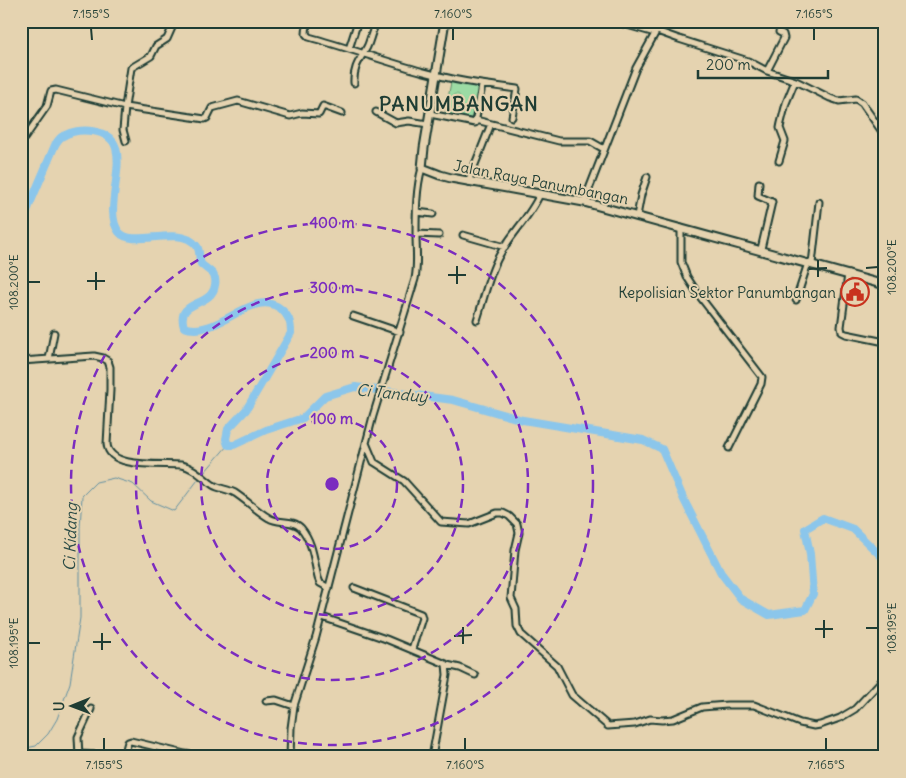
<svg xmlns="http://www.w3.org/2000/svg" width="906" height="778" viewBox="0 0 906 778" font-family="Delius,sans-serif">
<defs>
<pattern id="forest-crowns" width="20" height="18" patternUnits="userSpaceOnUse" patternTransform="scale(1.25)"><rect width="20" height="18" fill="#9cdba4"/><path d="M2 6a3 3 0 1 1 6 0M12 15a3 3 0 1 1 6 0" fill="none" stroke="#86bd8e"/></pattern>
</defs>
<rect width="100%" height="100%" fill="#e5d3b0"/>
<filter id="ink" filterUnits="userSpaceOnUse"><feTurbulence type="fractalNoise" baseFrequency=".02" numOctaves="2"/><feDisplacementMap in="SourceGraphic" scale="10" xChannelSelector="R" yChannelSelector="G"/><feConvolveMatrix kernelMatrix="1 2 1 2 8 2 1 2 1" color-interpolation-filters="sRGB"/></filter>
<g filter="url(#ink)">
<path fill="url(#forest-crowns)" stroke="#5e8c6c" d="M453,81l25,6 -7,33 -26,-5 6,-33z"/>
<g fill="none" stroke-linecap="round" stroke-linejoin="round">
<path stroke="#608fa2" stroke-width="1" d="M204,473l24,-28
M21,749l15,-3 12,-12 9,-15 13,-36 10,-65v-91l2,-31 14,-14 18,-4 19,6 18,17 23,10 27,-35"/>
<path stroke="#8bc6eb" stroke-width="8" d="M21,230l8,-24 26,-61c2,-3 4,-7 8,-9 15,-9 47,-8 53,12 7,24 -12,65 3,84 14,17 59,-8 77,13 5,5 2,13 5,19 3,3 8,6 12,10 2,3 3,7 2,11 -3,23 -40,14 -31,42 33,13 69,-41 97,-18 8,7 10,13 10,24l-45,77 -18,19 -2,10 2,6h6l32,-15 37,-12 22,-22 30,-9 98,13 70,20 120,20 19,9 22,51 37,73 20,26 28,16 36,-5 8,-16 -3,-40 -5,-25 18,-11 30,11 32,31"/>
<defs>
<path id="minor" d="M307,21l-1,13 3,3c58,16 113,39 172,47l1,2 -7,37 -45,-9
M613,21l42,12
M657,31l22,8 69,22 19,10 29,10 34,17 9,3 17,-2 6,4 23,33
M349,49l9,-28
M767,71l17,-33 -1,-4 -4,-2
M354,83c-1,-16 6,-23 13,-36 3,-6 4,-13 7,-19
M481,84l36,5 -5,28
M376,112l20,11 13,-2 19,3
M476,120l83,21h31l14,8
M126,141l-3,-11 2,-23 80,12 2,-1 5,-10 26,-7 52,15 12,-3 17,1 4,-8 19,7
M21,143l26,-37 4,-15 5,-1 69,17 6,-39 20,-12 5,-10 11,-7 8,-18
M779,161l6,-20 -5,-13 1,-5 5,-20 9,-22
M468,182l23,-58
M759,183l-1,13 14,6 -11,47
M584,202l52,-134 26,-47
M417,212l16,2
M637,216l4,-21 6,-18
M681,228v34l6,15 11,17 64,83 -1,7 -32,64
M416,234l23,1
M463,235l42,12
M812,264l7,-62
M848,274l-7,53 1,5 4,2 39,8
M796,300l12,-37
M353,316l47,16
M477,320c7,-21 11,-44 22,-64 11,-21 31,-39 41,-62
M49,359l5,-26
M21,361l73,-5 9,2 5,3 2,6v23l-3,54c2,26 56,19 74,21 13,2 22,13 32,20 7,4 15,4 22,8 12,8 22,18 34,25 9,6 24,1 32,10 12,14 13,33 17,50l2,5 9,5
M366,443l8,19 30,19 37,41 28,2 28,-11h6l6,3 8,8 2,9 -4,17 -4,48 5,11 1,17 4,8 36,32 15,29 36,31 27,-2 15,-5 12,1 11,-1 29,-12 25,-2h27l46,18 14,3 6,-1 20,-7 15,-9 30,-32
M354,588l67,26 1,4 -10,31
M322,617l64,22 60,25 1,11 -15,82
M447,665l13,3 15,7
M266,701l10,-1 18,6
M79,754l45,2 4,-14 3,-1 54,13 22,3
M79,756l-1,-19 13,-28
M290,757l1,-29 3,-22 22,-69 57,-221 42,-137c3,-15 1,-29 1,-44 0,-21 0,-47 6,-67"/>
<path id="secondary" d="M445,21l-21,127 -2,20 18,7 11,3 133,24 301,83"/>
</defs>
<use href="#minor" stroke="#1f3d34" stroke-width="9"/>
<use href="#secondary" stroke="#1f3d34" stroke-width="11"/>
<use href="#minor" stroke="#e5d3b0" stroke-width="5"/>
<use href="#secondary" stroke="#e5d3b0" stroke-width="7"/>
</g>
</g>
<path fill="none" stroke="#1f3d34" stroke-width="2" d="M91,28l1,12M453,28v12M814,28v12M818,260v17M457,266v18M866,268l12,-1M809,269l18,-1M96,272v18M448,275h18M87,281h18M28,282h12M824,620v18M463,627v17M866,628h12M815,629h18M102,633v17M454,636l18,-1M93,642h18M28,643h12M104,738v12M465,738v12M826,738v12"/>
<g fill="none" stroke="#7b2cbf" stroke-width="2.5" stroke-dasharray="9 6">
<circle cx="332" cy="484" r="65"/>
<circle cx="332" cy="484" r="131"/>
<circle cx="332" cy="484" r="196"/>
<circle cx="332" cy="484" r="261"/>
</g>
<defs>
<symbol id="civic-ring" viewBox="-11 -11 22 22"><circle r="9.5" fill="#e5d3b0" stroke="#c8321e" stroke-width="1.5"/><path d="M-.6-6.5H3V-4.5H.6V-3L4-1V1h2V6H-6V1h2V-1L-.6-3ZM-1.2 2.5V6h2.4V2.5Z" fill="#c8321e"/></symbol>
</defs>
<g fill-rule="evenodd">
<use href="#civic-ring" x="839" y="276" width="32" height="32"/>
</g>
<g text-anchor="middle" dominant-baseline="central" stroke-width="4" stroke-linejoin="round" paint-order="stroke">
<g font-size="15" fill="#1f3d34" stroke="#e5d3b0">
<text transform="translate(541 182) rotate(11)">Jalan Raya Panumbangan</text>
</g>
<g font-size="15" fill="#1f3d34" stroke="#e5d3b0" text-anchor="end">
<text x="836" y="292">Kepolisian Sektor Panumbangan</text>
</g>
<g font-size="16" font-style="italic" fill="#2a4b46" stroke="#e5d3b0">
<text transform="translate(392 393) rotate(6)">Ci Tanduy</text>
<text transform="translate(70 537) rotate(-88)">Ci Kidang</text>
</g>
<g font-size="20" font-weight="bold" letter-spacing="1" fill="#1f3d34" stroke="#e5d3b0">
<text x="459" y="103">PANUMBANGAN</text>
</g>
</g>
<circle cx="332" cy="484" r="8" fill="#7b2cbf" stroke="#e5d3b0" stroke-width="2.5"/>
<g font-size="15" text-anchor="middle" font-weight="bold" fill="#7b2cbf" stroke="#e5d3b0" stroke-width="4" stroke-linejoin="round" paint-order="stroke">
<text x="332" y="228">400 m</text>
<text x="332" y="293">300 m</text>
<text x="332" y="358">200 m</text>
<text x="332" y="424">100 m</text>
</g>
<rect width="906" height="778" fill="none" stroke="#e5d3b0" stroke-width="55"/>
<g transform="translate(72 706) rotate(269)" stroke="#e5d3b0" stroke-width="4" paint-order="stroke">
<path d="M0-4L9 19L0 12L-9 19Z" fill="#1f3d34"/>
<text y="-8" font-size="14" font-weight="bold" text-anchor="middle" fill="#1f3d34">U</text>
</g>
<path d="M698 70v8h130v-8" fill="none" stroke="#1f3d34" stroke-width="2.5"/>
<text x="706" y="70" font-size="15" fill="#1f3d34" stroke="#e5d3b0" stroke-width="4" paint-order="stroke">200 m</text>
<rect x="28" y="28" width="850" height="722" fill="none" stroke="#1f3d34" stroke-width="2"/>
<g font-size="12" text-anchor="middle" fill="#1f3d34">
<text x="91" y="18">7.155°S</text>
<text x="453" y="18">7.160°S</text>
<text x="814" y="18">7.165°S</text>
<text transform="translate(892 267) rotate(-90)" y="4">108.200°E</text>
<text transform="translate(14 282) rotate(-90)" y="4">108.200°E</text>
<text transform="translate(892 628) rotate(-90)" y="4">108.195°E</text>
<text transform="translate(14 643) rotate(-90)" y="4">108.195°E</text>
<text x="104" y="769">7.155°S</text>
<text x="465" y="769">7.160°S</text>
<text x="826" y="769">7.165°S</text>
</g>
</svg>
